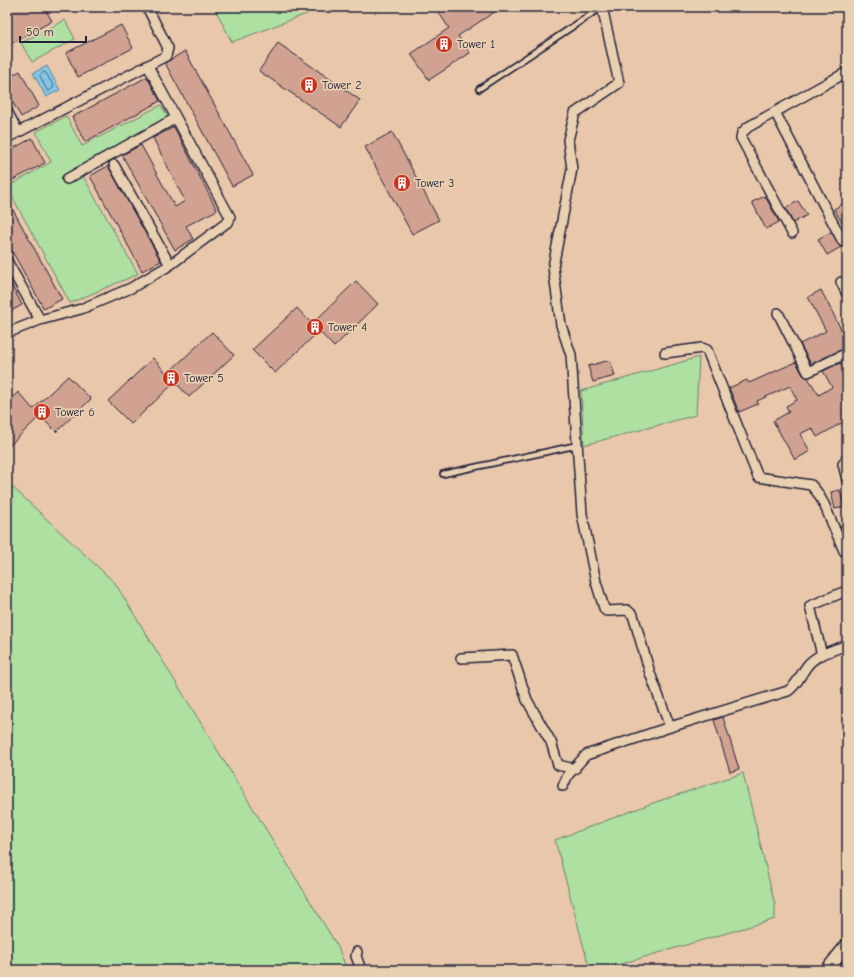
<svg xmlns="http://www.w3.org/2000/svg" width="854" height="977" viewBox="0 0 854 977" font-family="'Comic Neue',sans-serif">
<rect width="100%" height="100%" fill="#e9c7ab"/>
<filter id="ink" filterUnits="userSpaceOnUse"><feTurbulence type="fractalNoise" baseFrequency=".025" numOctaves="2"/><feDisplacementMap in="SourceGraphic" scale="8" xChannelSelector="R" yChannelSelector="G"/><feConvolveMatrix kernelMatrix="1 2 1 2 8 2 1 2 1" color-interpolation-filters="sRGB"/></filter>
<g filter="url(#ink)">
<path fill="#ade0a1" stroke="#68816e" d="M214,7h111l-93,35z
M65,20l10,19 -43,23 -11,-19z
M161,105l12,20 -90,51 55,98 -68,29 -63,-116 44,-25 -15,-30 30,-16 16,30z
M699,357l-3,58 -112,30 -3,-54z
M7,482l108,101 223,364 9,23h-340z
M743,773l32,132v14l-175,51h-10l-35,-130 95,-36z"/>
<path fill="#83c6e4" stroke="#5c84a0" d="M47,66l13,24 -14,7 -13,-24z"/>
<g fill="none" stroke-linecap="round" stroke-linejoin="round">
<path stroke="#49647f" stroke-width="1" d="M44,72l2,1 8,14 -5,4 -2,-1 -7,-14z"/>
</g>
<path fill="#d1a292" stroke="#22223b" d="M7,7h37l8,14 -45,25z
M441,7h61l-44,29 12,17 -41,27 -18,-26 38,-26 -12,-18z
M121,25l12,23 -55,29 -12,-24z
M278,43l82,57 -19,27 -82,-56z
M185,51l68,124 -21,11 -67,-123z
M20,71l19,35 -18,11 -14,-25v-14z
M147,77l13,24 -75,41 -13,-25z
M174,127l43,83 -31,16 7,13 -18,11 -53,-95 19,-10 34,62 10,-6 -32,-63z
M392,132l47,88 -27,14 -47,-87z
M32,138l13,25 -38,20v-31z
M108,166l53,95 -19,10 -52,-95z
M765,196l14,26 -13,7 -14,-27z
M7,199l55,100 -18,10 -37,-67z
M798,201l9,14 -14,8 -7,-15z
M847,201v30l-13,-22z
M831,232l10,15 -14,8 -9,-16z
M7,276l15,29 -15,8z
M356,281l22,23 -44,43 -15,-16 -44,42 -23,-23 45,-42 15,16z
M821,290l26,51v6l-36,17 -11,-20 26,-13 -18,-34z
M212,332l22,23 -45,42 -14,-15 -44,42 -23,-23 45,-43 14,16z
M610,360l5,16 -22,6 -5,-16z
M796,362l7,13 5,3 11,17 13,-8 -9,-16 17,-8 7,12v45l-30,17 -5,-9 -12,6 10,17 -15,9 -22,-39 16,-9 -3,-6 11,-6 -7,-14 -33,15 1,3 -19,8 -10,-24 18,-8 2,3z
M68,376l23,23 -35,33 -16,-16 -33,32v-45l11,-11 15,17z
M840,490l4,17 -9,2 -4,-17z
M847,524v19l-7,-17z
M723,717l16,52 -9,3 -16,-52z"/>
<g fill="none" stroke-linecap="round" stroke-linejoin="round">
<defs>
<path id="service" d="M479,89l123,-82
M443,474l135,-29"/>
<path id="minor" d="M602,7l17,76 -44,30 -7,27 4,29 -19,98 8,58 10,30 11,159 14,68 8,26 2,3 21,-1 6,5 17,58 20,54
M7,111l11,21
M775,112l68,130
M7,138l159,-82 2,-8 -21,-41
M114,165l56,100
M67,179l109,-61
M792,233l-51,-95 1,-5 6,-6 99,-55
M7,261l33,59
M841,282l6,12
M778,313l30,59 39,-19
M7,333l33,-13 41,-11 50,-21 39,-23 59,-44 1,-4 -82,-151
M665,353l37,-5 5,2 51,127 53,8 6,7 7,12 20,47h3
M847,458l-4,6 4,16
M822,655l-12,-49 36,-15
M461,658l51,-3 15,45 24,42 7,23 17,4
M563,786l5,-11 18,-20 84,-28 118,-36c10,-7 12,-16 19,-25 9,-12 27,-16 40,-21
M357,952l-1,4 5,14"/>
<path id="tertiary" d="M827,970l20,-25"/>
</defs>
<use href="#service" stroke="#22223b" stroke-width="8"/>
<use href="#minor" stroke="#22223b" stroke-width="12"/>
<use href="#tertiary" stroke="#22223b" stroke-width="15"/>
<use href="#service" stroke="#e9d0b1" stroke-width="4.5"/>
<use href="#minor" stroke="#e9d0b1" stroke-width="9"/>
<use href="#tertiary" stroke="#e9d0b1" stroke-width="12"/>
</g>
</g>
<defs>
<symbol id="building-disc" viewBox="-11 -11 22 22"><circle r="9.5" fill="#c8321e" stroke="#e9d0b1"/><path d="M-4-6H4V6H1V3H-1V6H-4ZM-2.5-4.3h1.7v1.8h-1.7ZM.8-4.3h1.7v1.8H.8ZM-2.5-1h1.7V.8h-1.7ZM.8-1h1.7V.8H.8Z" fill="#fff"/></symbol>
</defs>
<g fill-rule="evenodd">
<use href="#building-disc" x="434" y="34" width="20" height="20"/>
<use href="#building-disc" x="299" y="75" width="20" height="20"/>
<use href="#building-disc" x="392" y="173" width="20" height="20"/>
<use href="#building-disc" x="305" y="317" width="20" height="20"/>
<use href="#building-disc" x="161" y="368" width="20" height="20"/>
<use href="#building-disc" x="32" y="402" width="20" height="20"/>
</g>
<g text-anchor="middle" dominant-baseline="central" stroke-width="3.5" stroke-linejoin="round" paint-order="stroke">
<g font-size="12" fill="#22223b" stroke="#e9d0b1" text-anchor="start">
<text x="457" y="44">Tower 1</text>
<text x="322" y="85">Tower 2</text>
<text x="415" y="183">Tower 3</text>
<text x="328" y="327">Tower 4</text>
<text x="184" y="378">Tower 5</text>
<text x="55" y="412">Tower 6</text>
</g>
</g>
<rect width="854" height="977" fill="none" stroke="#e9d0b1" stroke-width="24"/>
<rect x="12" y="12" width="830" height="953" fill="none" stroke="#22223b" stroke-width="1.5" filter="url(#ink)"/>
<path d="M20 36v6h66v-6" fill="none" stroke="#22223b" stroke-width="2"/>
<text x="26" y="36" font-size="12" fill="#22223b" stroke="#e9d0b1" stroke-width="3" paint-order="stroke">50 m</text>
</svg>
